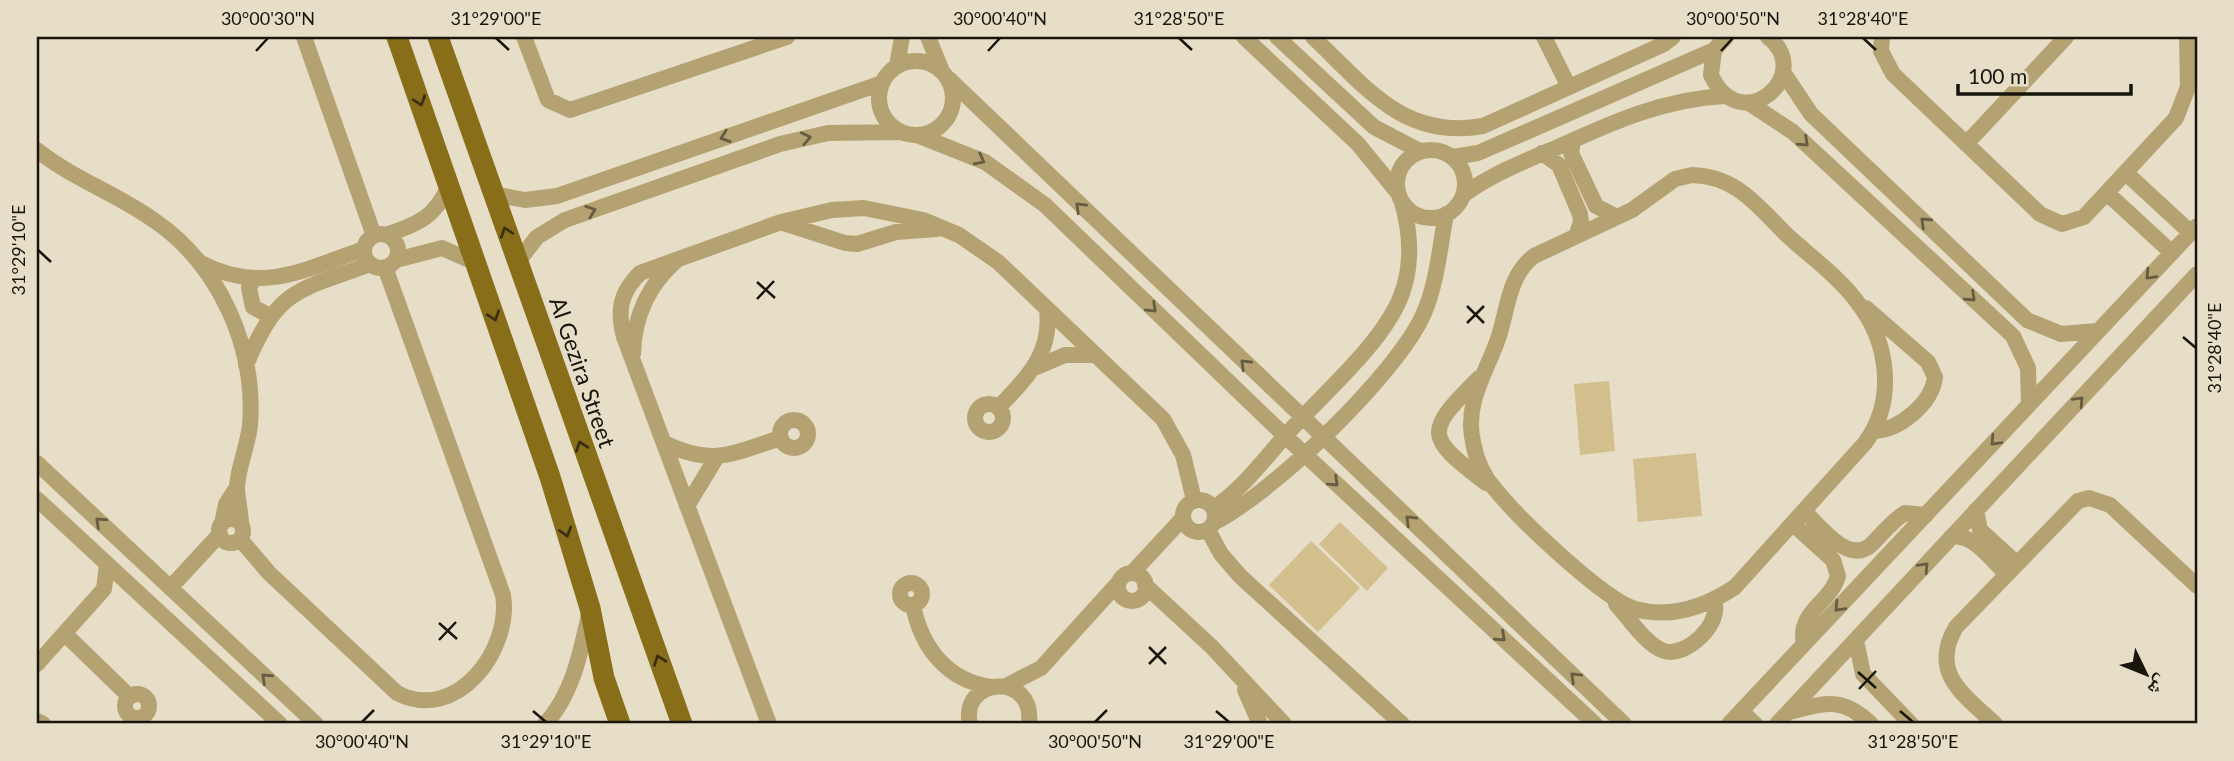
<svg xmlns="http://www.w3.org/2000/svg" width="2234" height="761" viewBox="0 0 2234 761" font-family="Lato,'Noto Naskh Arabic',sans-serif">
<rect width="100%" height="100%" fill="#e7dec7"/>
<path fill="#d2bf8d" d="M1609,381l6,70 -35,4 -6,-71z
M1696,453l6,63 -64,6 -5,-63z
M1340,522l48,46 -21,23 -48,-47z
M1311,541l49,47 -42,44 -49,-47z"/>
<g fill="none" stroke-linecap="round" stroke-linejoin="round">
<path stroke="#b4a272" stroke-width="16" d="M304,37l69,196
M524,37l24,63 22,10 217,-73
M928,37l14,34
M1244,37l114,107 40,49
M1277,37l97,90 46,24
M1313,37c52,49 90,103 170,89l181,-82 9,-7
M1544,37l25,50
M1726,37l-12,13 -3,25c30,65 105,-1 57,-38
M1882,37l-1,14 12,23 147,140 22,10 22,-7 92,-99 12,-31 -1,-50
M879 98a37 37 0 1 1 74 0a37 37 0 1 1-74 0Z
M897,66l5,-29
M1783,72l28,42 216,206 34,14 37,-3
M949,79l675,645
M1749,103l44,29 220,204 15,32 1,37
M917,135l68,27 60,43 240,231 310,288
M1573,140l-2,13 25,53 21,11
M1966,144l100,-107
M37,150c36,29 81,44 118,71 64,44 101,126 95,204 -2,20 -12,42 -13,62 0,12 4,25 4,37
M1397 184a34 34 0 1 1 68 0a34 34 0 1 1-68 0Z
M1542,153l17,12 21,49 1,8 -5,14
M1453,157l25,-4 236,-103
M2126,173l65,60
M1692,175c45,1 66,32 96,61 23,21 52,42 70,67 31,40 38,98 7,140l-130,144c-30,20 -63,32 -100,22 -32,-10 -117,-91 -140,-120 -12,-13 -19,-30 -22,-47 -9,-40 14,-70 26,-106 9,-29 10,-61 35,-80l98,-46 43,-31z
M2107,193l65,60
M493,194l32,6 32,-4 325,-113
M1463,195c29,-21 62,-34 95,-48 55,-25 106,-48 167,-51
M783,223l62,20 12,1 39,-12 41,-3
M364 251a17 17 0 1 1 34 0a17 17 0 1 1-34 0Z
M388,234c31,-10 48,-18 61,-49
M396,260l46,-12 34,15
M201,263c62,32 104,6 163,-14
M517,263l20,-26 28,-17 215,-76 48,-11 72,-1
M253,280l-4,8 4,19 17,9
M1866,308l62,54 7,15c-3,26 -35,53 -61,54
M633,354c1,-38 15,-69 44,-94
M246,365c33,-78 50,-73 124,-101
M1037,367l28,-12h31
M1479,378c-55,55 -54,58 7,105
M975 418a14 14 0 1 1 28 0a14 14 0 1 1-28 0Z
M999,407c29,-31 53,-53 48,-98
M780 434a14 14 0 1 1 28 0a14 14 0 1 1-28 0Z
M664,443c50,24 68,10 117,-5
M37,463l279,261
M37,499l243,225
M1183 516a16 16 0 1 1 32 0a16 16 0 1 1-32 0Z
M687,506l29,-48
M1214,508c29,-20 48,-46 71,-72 35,-40 97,-91 116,-140 12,-31 10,-62 1,-94
M1976,510l4,20 36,33
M1805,512c16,15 44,54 67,32 11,-11 20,-23 33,-31l21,2
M219 531a12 12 0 1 1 24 0a12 12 0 1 1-24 0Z
M1215,522c59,-30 183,-149 209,-209 13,-30 16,-67 22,-99
M222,524l4,-20 11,-17
M1793,524l40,36 5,16c-8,28 -41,35 -34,68
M1208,530l13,24 19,22 162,148
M1951,537c21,-5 41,23 55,37
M240,539l29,34 128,120c59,31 115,-43 106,-98l-117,-325
M1132,573l51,-55
M1118 587a14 14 0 1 1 28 0a14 14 0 1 1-28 0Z
M900 594a11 11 0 1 1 22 0a11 11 0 1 1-22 0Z
M1145,585l66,61 73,78
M170,588l50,-54
M1616,604c13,14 30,41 48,47 22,7 59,-28 50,-50
M913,605c8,42 34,76 79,82
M65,634l65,63
M1856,640l7,34 48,50
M37,664l67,-75 3,-24
M1006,686l35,-18 78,-86
M1245,690l15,34
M125 706a12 12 0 1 1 24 0a12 12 0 1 1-24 0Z
M1741,711l14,13
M1789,712c37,-9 53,-16 82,12
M37,721l6,3
M545,724c27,-29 36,-72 44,-110
M769,724l-145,-387c-7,-27 -4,-44 16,-64l141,-51 51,-12 32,-2 59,12 36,15 39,27 165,157 20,36 11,45
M970,724c-11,-46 65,-54 59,0
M1729,724l468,-498
M1777,724l420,-450
M1995,724c-31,-29 -66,-51 -39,-97l122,-126 11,-3 21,7 87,81"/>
<path stroke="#896e1a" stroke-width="21" d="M397,37l153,440 40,131 14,70 16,46
M438,37l244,687"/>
</g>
<defs><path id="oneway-chevron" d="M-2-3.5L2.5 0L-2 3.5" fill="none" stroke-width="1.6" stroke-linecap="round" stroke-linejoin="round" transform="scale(1.75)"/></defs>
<g stroke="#3a3011">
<use href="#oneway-chevron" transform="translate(420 101) rotate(71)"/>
<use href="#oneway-chevron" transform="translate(506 232) rotate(-109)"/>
<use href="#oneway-chevron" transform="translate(494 316) rotate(71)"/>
<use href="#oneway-chevron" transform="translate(581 446) rotate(-109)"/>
<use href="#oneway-chevron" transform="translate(566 532) rotate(73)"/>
<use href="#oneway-chevron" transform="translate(659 660) rotate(-110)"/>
</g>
<g stroke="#665c40">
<use href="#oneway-chevron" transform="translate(725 137) rotate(161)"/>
<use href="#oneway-chevron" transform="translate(806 138) rotate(-12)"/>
<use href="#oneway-chevron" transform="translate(1804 142) rotate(43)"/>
<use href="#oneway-chevron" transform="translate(980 160) rotate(27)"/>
<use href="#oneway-chevron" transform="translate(1080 207) rotate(-136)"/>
<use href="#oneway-chevron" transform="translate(591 211) rotate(-20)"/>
<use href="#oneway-chevron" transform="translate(1925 222) rotate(-137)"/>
<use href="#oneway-chevron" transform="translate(2150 275) rotate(133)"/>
<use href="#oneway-chevron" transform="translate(1971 297) rotate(43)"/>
<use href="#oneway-chevron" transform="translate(1152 308) rotate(44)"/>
<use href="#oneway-chevron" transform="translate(1245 364) rotate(-136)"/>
<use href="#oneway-chevron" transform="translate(2079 401) rotate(-47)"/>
<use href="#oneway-chevron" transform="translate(1995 441) rotate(133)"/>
<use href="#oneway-chevron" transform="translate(1334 482) rotate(43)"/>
<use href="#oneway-chevron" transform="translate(1410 520) rotate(-136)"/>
<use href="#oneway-chevron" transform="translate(100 522) rotate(-137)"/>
<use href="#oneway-chevron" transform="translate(1924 567) rotate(-47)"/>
<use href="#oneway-chevron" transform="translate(1839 607) rotate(133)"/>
<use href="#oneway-chevron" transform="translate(1501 637) rotate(43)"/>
<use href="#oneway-chevron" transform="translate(1575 677) rotate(-136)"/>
<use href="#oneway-chevron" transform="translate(266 678) rotate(-137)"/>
</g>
<path fill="none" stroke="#18150d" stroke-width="2.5" d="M496,38l13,12M1179,38l13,12M1863,38l13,12M256,51l12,-13M988,51l12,-13M1721,51l12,-13M38,250l13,12M757,282l18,16M757,299l17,-18M1467,306l17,17M1467,323l17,-17M2183,337l13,11M439,623l18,16M439,640l17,-18M1149,647l17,17M1149,664l17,-17M1858,672l18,16M1859,689l17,-18M533,711l13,11M1216,711l13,11M1900,711l13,11M362,722l12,-12M1095,722l12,-12"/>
<g text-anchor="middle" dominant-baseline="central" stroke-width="5" stroke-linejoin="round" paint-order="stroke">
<g font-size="23" fill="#18150d" stroke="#e7dec7">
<text transform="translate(583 372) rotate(71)">Al Gezira Street</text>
</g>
</g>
<rect width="2234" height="761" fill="none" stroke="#e7dec7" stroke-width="77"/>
<g transform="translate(2146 674) rotate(133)" stroke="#e7dec7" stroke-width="5" paint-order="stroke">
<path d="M0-5L12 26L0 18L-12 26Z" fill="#18150d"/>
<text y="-10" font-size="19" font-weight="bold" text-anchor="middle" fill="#18150d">ش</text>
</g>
<path d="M1958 84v10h173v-10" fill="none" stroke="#18150d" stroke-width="3.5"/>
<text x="1968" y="84" font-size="21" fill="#18150d" stroke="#e7dec7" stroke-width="5" paint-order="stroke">100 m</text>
<rect x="38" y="38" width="2158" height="684" fill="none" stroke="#18150d" stroke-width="2.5"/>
<g font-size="18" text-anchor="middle" fill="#18150d">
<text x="268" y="25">30°00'30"N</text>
<text x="496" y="25">31°29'00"E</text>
<text x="1000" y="25">30°00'40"N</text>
<text x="1179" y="25">31°28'50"E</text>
<text x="1733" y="25">30°00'50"N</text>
<text x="1863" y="25">31°28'40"E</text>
<text transform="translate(19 250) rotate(-90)" y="6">31°29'10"E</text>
<text transform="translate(2215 348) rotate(-90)" y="6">31°28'40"E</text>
<text x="362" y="748">30°00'40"N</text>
<text x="546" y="748">31°29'10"E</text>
<text x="1095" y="748">30°00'50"N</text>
<text x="1229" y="748">31°29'00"E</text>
<text x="1913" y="748">31°28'50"E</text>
</g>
</svg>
